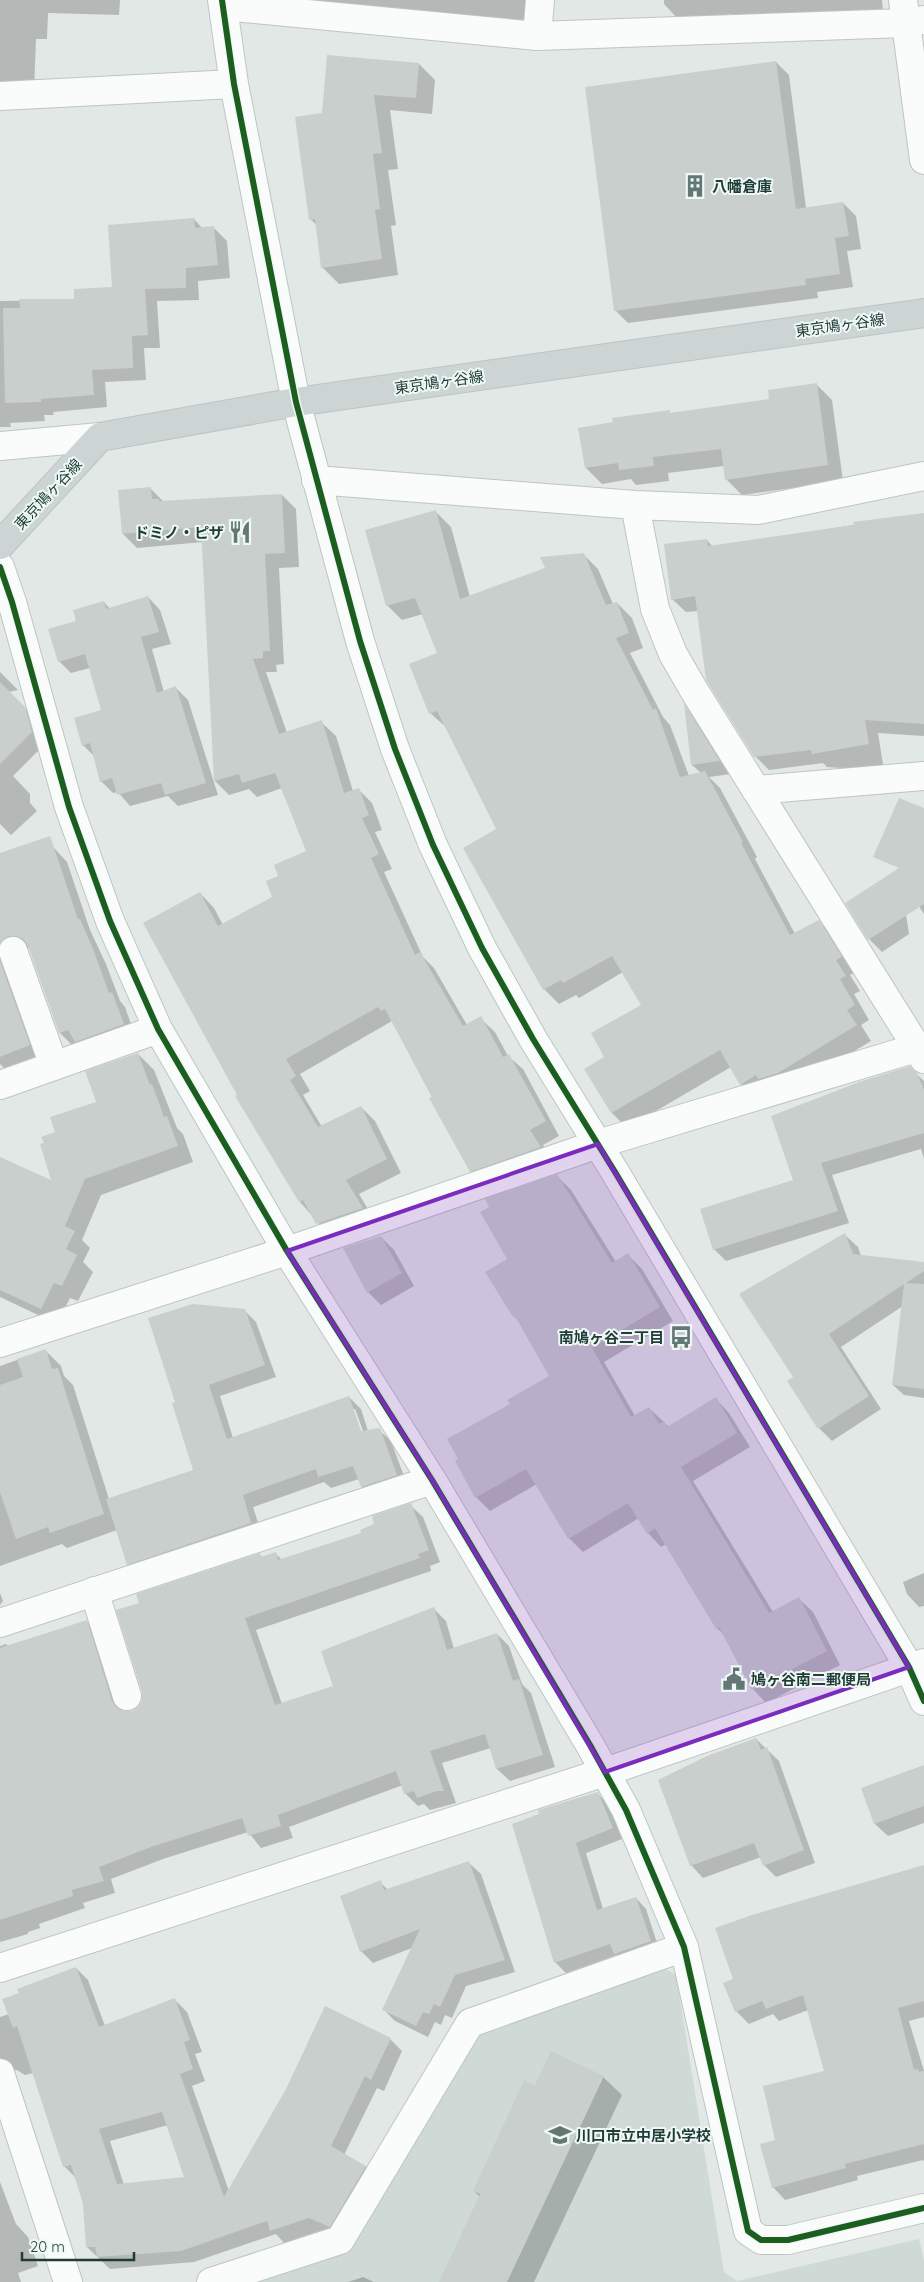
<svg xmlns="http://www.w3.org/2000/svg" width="924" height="2282" viewBox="0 0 924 2282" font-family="Quicksand,'Noto Sans JP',sans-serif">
<rect width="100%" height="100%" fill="#e1e8e6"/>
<path fill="#cfdad6" d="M659,1965l17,10 48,297 13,9 182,-42 5,21v22h-669l97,-33 127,-218z"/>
<path fill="#0003" fill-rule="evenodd" d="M0,0h120l-1,15 -71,-2 -1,26h-11l-2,51 -34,-1z
M273,0h255l-2,29z
M664,0h218l1,10 -95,5 -60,-1 -1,12 -44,-2 -19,-20z
M776,62l13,13 17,133 37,-5 13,13 5,33 -14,2 6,36 -36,5 1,6 -190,25 -13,-13z
M419,64l16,16 -3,34 -42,-4 8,59 -10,1 8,55 -5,1 7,49 -59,9 -17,-17 -5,-42 -7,-6 13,-105z
M194,219l9,10 11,-1 13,13 3,37 -32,3 1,19 -42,1 3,47h-16l2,32 -41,2 2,25 -54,5 1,3h-10l1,6 -35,2 1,4h-11v-126l76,-1 38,-12z
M816,384l16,16 11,81 -101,14 -16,-16 -2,-13 -56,7 1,8 -33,4 -5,-6 -29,5 -16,-16 83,-56 3,2 98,-14z
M150,488l14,14 118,-7 14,14 3,58 -20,1 5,96 -8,1 1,7h-11l21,61 34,-11 15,14 17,55 5,-2 14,14 10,27 -7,2 17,37 -8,3 39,85 11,11 33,57 13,-7 15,14 13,24 15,13 36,67 -16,9 11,16 -69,24 -14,-14 -79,-150 -92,53 10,17 -7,4 19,32 39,-20 14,14 26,52 -42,21 17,29 -44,15 -32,-36 -63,-105 2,-1 -39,-203 14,15 9,17 51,-28 6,-20 27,-26 -25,-63 -25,9 -8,-8 -20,6 -14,-14 -12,-239 -66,6 -14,-14z
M436,512l15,15 19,70 113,-43 15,15 15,35 4,-1 15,15 11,30 -13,5 33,64 7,8 19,51 12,-3 -9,-8 -7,-58 11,11 35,56 -22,3 11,11 37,69 -2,2 40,75 23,-13 15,15 23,36 -6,3 10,16 -6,3 15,26 -8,5 10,16 -78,47 -37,11 -15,-15 -10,-17 -104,61 -15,-15 -26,-43 19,-12 38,-52 -20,-34 -44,26 -3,-3 -17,9 -15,-15 -46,-159 -51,-102 -17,-15 9,-59 -16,-40 -21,6 -15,-15z
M924,514v222l-46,-3 6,38 -57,-4 -4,-4 -54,7 -14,-14 -57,-145 -12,1 -14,-13 35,-59 6,7z
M148,597l12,13 11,34 -19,5 12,43 12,-4 12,12 30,95 -40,11 -10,-10 -38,10 -12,-14 -5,1 -12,-12 -6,-24 -12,-12 19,-34 -12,-43 -19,5 -12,-12 19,-39 26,-20 6,7z
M0,672l18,18 -9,2 28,29 7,24 -31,31 17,18v9l7,8 -26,24 -11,-11z
M924,833v81l-4,-6z
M54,848l13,14 23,68 16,34 14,37 5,6 11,31 -63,8 -13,-13 -30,-85 -9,1 21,109 -34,14 -8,-8v-193z
M902,889l7,45 -27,18 -13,-13z
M138,1054l16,16 23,58 6,6 10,28 -92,33 -19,45 8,8 -7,14 10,10 -15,29 -8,-3 -13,26 -57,-27v-139l53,24 -8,-38 12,-11 41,-30z
M910,1068l14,13v78l-3,-10 -89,26 17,48 -123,38 -12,-12 81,-68z
M557,1176l14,14 45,72 12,-7 14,14 31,52 -69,41 31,54 14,-8 20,19 47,-28 13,14 21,34 -57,34 80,131 26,-13 14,13 27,53 -74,38 -13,-14 -29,-54 -7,-7 -51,-84 -5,3 -13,-14 -9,-15 -56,34 -14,-14 -32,-54 -47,27 -14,-14 35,-93 40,-28 -31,-53 -6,-7 -5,-56z
M845,1235l13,12 3,9 63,8v28l-83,55 40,62 -49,32 -13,-13 -30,-47 6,-4z
M381,1237l13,13 20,36 -33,19 -13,-13 -24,-43z
M244,1310l12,12 20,55 -56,19 13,42 116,-41 12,12 7,22 11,-1 12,11 17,46 -34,11 -12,-12 -3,-7 -28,9 -7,-6 -71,25 9,28 -122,41 -12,-12 -11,-34 -50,18 -5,-4 -62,22v-200l45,-16 16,16 3,10 9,9 36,114 86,-29 -21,-66zM353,1409h2l10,27 -3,1z
M924,1311v87l-20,-3 -11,-10z
M410,1505l13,12 17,45 -10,4 1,5 -175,59 26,74 53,-17 99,-78 12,12 8,28 43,-15 12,12 13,38 9,9 24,74 -45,14 -13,-12 -6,-21 -49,15 14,40 -26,7 -6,-6 -6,2 -13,-13 -2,-8 -114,42 4,11 -32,10 -13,-16 -85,27 -52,20 4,14 -32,10 2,5 -46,16 1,4 -12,4v2l-28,8v-296l6,-2 2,2 78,-25 13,12 25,79h9l6,-4 4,-8 -3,-96 120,-49 3,3 12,-5 7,7 81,-26z
M924,1573v33l-5,1 -12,-13 -4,-12z
M0,1593l3,8 -3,4z
M756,1739l23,22 36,102 -39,14 -12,-12 -3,-8 -58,21 -12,-13z
M924,1766v57l-36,13 -13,-12 -13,-35z
M598,1794l10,10 14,35 -36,14 17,56 33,-11 10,11 14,43 -35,11 -8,-8 -51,18 -11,-11 -14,-147z
M469,1863l12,11 34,98 -49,14 -14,32 -7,-3 -4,10 -6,-3 -7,15 -33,-16 -12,-12 29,-61 -39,15 -12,-12 19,-69 8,8z
M924,1866v151l-15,4 15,50v90l-1,-1 -66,16 1,4 -73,20 -12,-13 4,-47 49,-68 -18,-62 -29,11 -6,-7 -24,10 -13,-13 -1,-31z
M76,1968l12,12 17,46 70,-26 12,12 15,40 -7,2 10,27 -13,5 37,105 161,-152 12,12 -18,40 -7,-3 -33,67 22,12 12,12 -36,59 -20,-8 -38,13 -8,-9 -82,28 -84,7 -23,-22 -3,-43 -8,-26 -12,-12 -31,-93 -8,2 -8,-5h-10l-7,5v-58l9,-3zM168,2125l18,53 -62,7 -14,-44z
M603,2077l19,18 -88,187h-93l39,-85 -6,-6 61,-104z
M0,2182l16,42 12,13 10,29 -20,7 3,9h-21z
M363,2277l11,5h-26z"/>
<path fill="#c9cfcd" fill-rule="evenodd" d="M327,55l92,8 -3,35 -42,-3 8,58 -9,1 7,55 -5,1 7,49 -61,9 -6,-49 -6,1 -14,-103 27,-4z
M776,61l20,148 47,-7 6,34 -14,2 5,36 -35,5 1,6 -192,26 -29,-224z
M194,218l1,10 19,-2 4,39 -32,3v20l-41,1 3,46 -16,1 1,32 -41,2 2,25 -53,4v3l-36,1 -2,-95h17l-1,-9h55v-10l38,-2 -4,-62z
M817,383l11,82 -103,15 -4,-31 -68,8 1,9 -35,4 -1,-7 -33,5 -7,-40 35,-6 -1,-4 58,-8v3l99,-14 -1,-9z
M151,487l1,12h7v2l123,-7 3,59 -20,1 5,97h-7v7l-10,1 26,75 43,-14 22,73 15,-5 10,27 -7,3 17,36 -8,4 44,97 5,-3 43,74 18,-10 22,41 6,-3 37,67 -16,9 11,17 -71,25 -41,-74 3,-1 -47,-88 -4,2 -3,-4 -92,52 10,17 -6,4 28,47 43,-21 26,53 -41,21 17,28 -47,16 -13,-24 -4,2 -64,-106 2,-1 -94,-172 57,-31 18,34 54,-29 -6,-16 12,-5 -4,-11 32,-14 -31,-78 -33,10 -3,-9 -25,7 -13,-254 -79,7 -4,-44z
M436,510l24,89 85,-31 -5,-11 44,-4 22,52 11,-3 12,31 -13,5 37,72 3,-2 24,69 25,-6 38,71 -2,1 49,92 29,-15 23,36 -6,4 10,16 -6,3 15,26 -8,5 10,15 -79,48 -20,6 -2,-4 -16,10 -20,-35 -109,63 -27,-44 20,-12 -13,-24 50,-28 -29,-49 -49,27 -2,-3 -18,10 -80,-142 33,-19 -59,-118 -8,3 -20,-50 28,-11 -22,-55 -29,8 -21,-76z
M924,513v211l-59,-4 4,24 -57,10 -1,-4 -57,7 -48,-77 -11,-84 -24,4 -7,-56 43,-5 1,7 146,-21 -1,-3z
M148,596l11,36 -18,5 16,56 19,-7 30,97 -41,12 -4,-12 -44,12 -5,-17 -12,4 -10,-39 -8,3 -8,-28 27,-8 -16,-56 -27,8 -10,-33 28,-8 -3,-11 31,-9 2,8z
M0,682l25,25 7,25 -32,32z
M684,703l36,58 -29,4z
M899,798l25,10v96l-56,36 -23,-37 54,-35 -26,-11z
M50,836l28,83h2l13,30 16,44 3,-1 12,32 -49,18 -7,-12 -9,3 -31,-87 -5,-7 -7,-3h-8l-8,7v-90z
M0,961l30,84 -30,12z
M138,1053l12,32 2,-1 12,33 3,-1 11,30 -93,33 -20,47 10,5 -9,18 11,6 -15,31 -8,-3 -13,26 -41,-19v-133l51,23 -11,-36 4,-1 -3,-6 14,-5 -5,-15 46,-15 -11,-31z
M910,1066l7,7 7,17v43l-103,30 17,48 -125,39 -13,-41 93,-29 -22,-64 91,-35z
M557,1174l55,89 16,-10 32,54 -68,41 39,69 18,-10 10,17 5,-3 3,6 49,-30 21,36 -56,34 88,146 30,-16 28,54 -75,39 -33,-63 -3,2 -61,-101 -8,6 -19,-31 -60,36 -42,-70 -51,29 -20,-37 3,-2 -11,-20 63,-35 -3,-4 42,-24 -34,-60 -2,1 -28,-45 22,-13 -27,-47 9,-5 -4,-8z
M845,1233l8,21 71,8v9l-18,12 18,1v105l-32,-4 12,-101 -75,50 40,62 -51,33 -31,-48 6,-4 -54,-83z
M381,1236l21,37 -35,20 -24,-45z
M193,1304l52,5 20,56 -56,20 18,54 122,-43 12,35 19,-3 17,47 -36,12 -8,-21 -35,11 -2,-8 -73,26 8,28 -124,42 -21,-66 87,-29 -21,-67 3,-1 -27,-84z
M46,1349l6,20 6,-1 46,146 -54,19 -2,-6 -32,12 -16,-47v-107l23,-8 -6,-18z
M411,1503l18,47 -11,4 2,4 -175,60 30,87 58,-19 -12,-35 113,-44 13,43 50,-17 16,48 6,-2 24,76 -47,14 -11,-35 -55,17 14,40h-7l-20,7 -3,-7 -10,3 -8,-23 -118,44 3,11 -33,10 -6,-18 -91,29 -52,20 5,14 -32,9 1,6 -73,24v-272l87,-28 25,81 4,6 7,4h9l6,-4 4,-7v-8l-26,-82 23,-7 -3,-9 124,-41 1,4 15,-5 2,8 83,-27 -1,-3 14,-6 -2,-8z
M756,1738l5,12 6,-3 37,103 -41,16 -9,-23 -64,23 -32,-86 49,-24z
M924,1765v41l-50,18 -13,-36z
M598,1792l15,36 -37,15 21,67 39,-13 15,44 -37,13 -4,-10 -56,19 -42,-139 27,-10 -1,-4z
M469,1861l36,99 -50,15 -15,32 -6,-3 -5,10 -6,-2 -7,14 -34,-16 38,-81 -60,23 -20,-56 41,-16 3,10z
M924,1865v136l-26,7 16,62 4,-1 1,3 5,-1v73l-79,20 1,4 -74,20 -12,-44 15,-4 -12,-54 61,-15 -21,-76 -37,14 -4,-8 -27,11 -12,-29 10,-4 -18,-51 37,-13z
M76,1967l23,60 76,-29 15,42 -6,2 9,27 -13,5 44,123 62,-108 39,-83 66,32 -20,42 -6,-4 -34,70 35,20 -36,61 -21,-9 -39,13 -3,-10 -86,30 -84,6 -2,-10h-9l-3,-43 -12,-39 -8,2 -46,-141 -4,2 -11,-29 17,-6 -2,-4zM162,2112l22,65 -67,7 -18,-55z
M551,2051l53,25 -97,206h-68l41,-88 -7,-3 51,-111 11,5z"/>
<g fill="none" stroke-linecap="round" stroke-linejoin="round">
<defs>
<path id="minor" d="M222,0l12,84 62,318 64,239 35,108 38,96 49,103 51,91 82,133 294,495 15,34
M903,0l21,160
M223,6l314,30 368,-13 19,-3
M537,36l3,-36
M0,96l234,-12
M0,446l100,-9
M316,480l319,25 123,5 166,-34
M635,505l20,104 18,45 22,38 229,367
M0,567l12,35 57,205 41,114 48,108 129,222 145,229 158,265 36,65 58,137 64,284 13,9h27l136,-32
M756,790l168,-14
M13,951l41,115
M0,1085l158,-56
M0,1343l287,-92 311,-107 318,-96
M94,1591l33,105
M0,1623l432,-143
M0,1968l605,-196 319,-109
M0,2073l68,209
M211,2282l129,-42 130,-217 214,-76"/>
<path id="major" d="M0,545l100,-108 196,-35 628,-89"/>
</defs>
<use href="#minor" stroke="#bec5c3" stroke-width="30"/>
<use href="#major" stroke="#bbc5c3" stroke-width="30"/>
<use href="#minor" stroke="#fafcfb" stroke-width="28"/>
<use href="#major" stroke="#ccd5d4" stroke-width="28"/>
<defs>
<path id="cycleway" d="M222,0l12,84 62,318 64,239 35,108 38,96 49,103 51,91 82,133 294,495 15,34
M0,567l12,35 57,205 41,114 48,108 129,222 145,229 158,265 36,65 58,137 64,284 13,9h27l136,-32"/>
</defs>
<use href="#cycleway" stroke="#eff8f4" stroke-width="9"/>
<use href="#cycleway" stroke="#1b5e20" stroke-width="6"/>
</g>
<path fill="#7b2cbf" fill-opacity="0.2" stroke="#7b2cbf" stroke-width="4" stroke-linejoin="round" d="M598,1144l311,523 -304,105 -173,-292 -145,-229z"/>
<defs>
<symbol id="building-bare" viewBox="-9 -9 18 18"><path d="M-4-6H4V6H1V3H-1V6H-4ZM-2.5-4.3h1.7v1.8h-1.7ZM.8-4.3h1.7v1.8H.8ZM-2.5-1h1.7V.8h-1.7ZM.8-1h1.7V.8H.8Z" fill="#637874" stroke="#eff8f4" stroke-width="2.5" paint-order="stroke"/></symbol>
<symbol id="restaurant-bare" viewBox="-9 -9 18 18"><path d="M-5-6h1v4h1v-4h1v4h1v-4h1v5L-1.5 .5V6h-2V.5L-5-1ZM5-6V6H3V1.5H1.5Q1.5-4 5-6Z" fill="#637874" stroke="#eff8f4" stroke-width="2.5" paint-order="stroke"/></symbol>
<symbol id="bus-bare" viewBox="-9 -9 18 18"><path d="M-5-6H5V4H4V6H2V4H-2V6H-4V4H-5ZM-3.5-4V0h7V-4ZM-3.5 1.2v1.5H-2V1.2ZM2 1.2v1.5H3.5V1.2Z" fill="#637874" stroke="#eff8f4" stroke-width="2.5" paint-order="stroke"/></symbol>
<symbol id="civic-bare" viewBox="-9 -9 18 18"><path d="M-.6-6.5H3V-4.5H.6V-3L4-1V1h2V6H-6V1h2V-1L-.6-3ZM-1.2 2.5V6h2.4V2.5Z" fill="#637874" stroke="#eff8f4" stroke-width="2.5" paint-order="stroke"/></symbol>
<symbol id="school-bare" viewBox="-9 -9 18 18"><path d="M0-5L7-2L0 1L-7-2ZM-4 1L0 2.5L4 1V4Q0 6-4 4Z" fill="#637874" stroke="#eff8f4" stroke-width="2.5" paint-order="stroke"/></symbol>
</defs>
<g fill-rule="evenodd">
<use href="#building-bare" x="679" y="170" width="32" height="32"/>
<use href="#restaurant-bare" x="224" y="516" width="32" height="32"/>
<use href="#bus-bare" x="665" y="1321" width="32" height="32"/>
<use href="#civic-bare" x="718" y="1663" width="32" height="32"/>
<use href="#school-bare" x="544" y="2119" width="32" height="32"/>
</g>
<g text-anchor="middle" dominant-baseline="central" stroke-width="4" stroke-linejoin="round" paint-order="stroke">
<g font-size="15" font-weight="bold" fill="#1f3c37" stroke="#eff8f4" text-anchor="start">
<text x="712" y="186">八幡倉庫</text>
<text x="224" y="532" text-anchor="end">ドミノ・ピザ</text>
<text x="664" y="1337" text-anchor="end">南鳩ヶ谷二丁目</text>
<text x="751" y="1679">鳩ヶ谷南二郵便局</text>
<text x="576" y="2135">川口市立中居小学校</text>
</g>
<g font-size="15" fill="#1f3c37" stroke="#eff8f4">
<text transform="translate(840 325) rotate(-8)">東京鳩ヶ谷線</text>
<text transform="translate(439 382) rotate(-8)">東京鳩ヶ谷線</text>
<text transform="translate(48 494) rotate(-47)">東京鳩ヶ谷線</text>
</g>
</g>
<path d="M22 2252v8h112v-8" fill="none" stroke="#1f3c37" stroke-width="2.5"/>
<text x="30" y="2252" font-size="15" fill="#1f3c37" stroke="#eff8f4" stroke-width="4" paint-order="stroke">20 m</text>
</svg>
